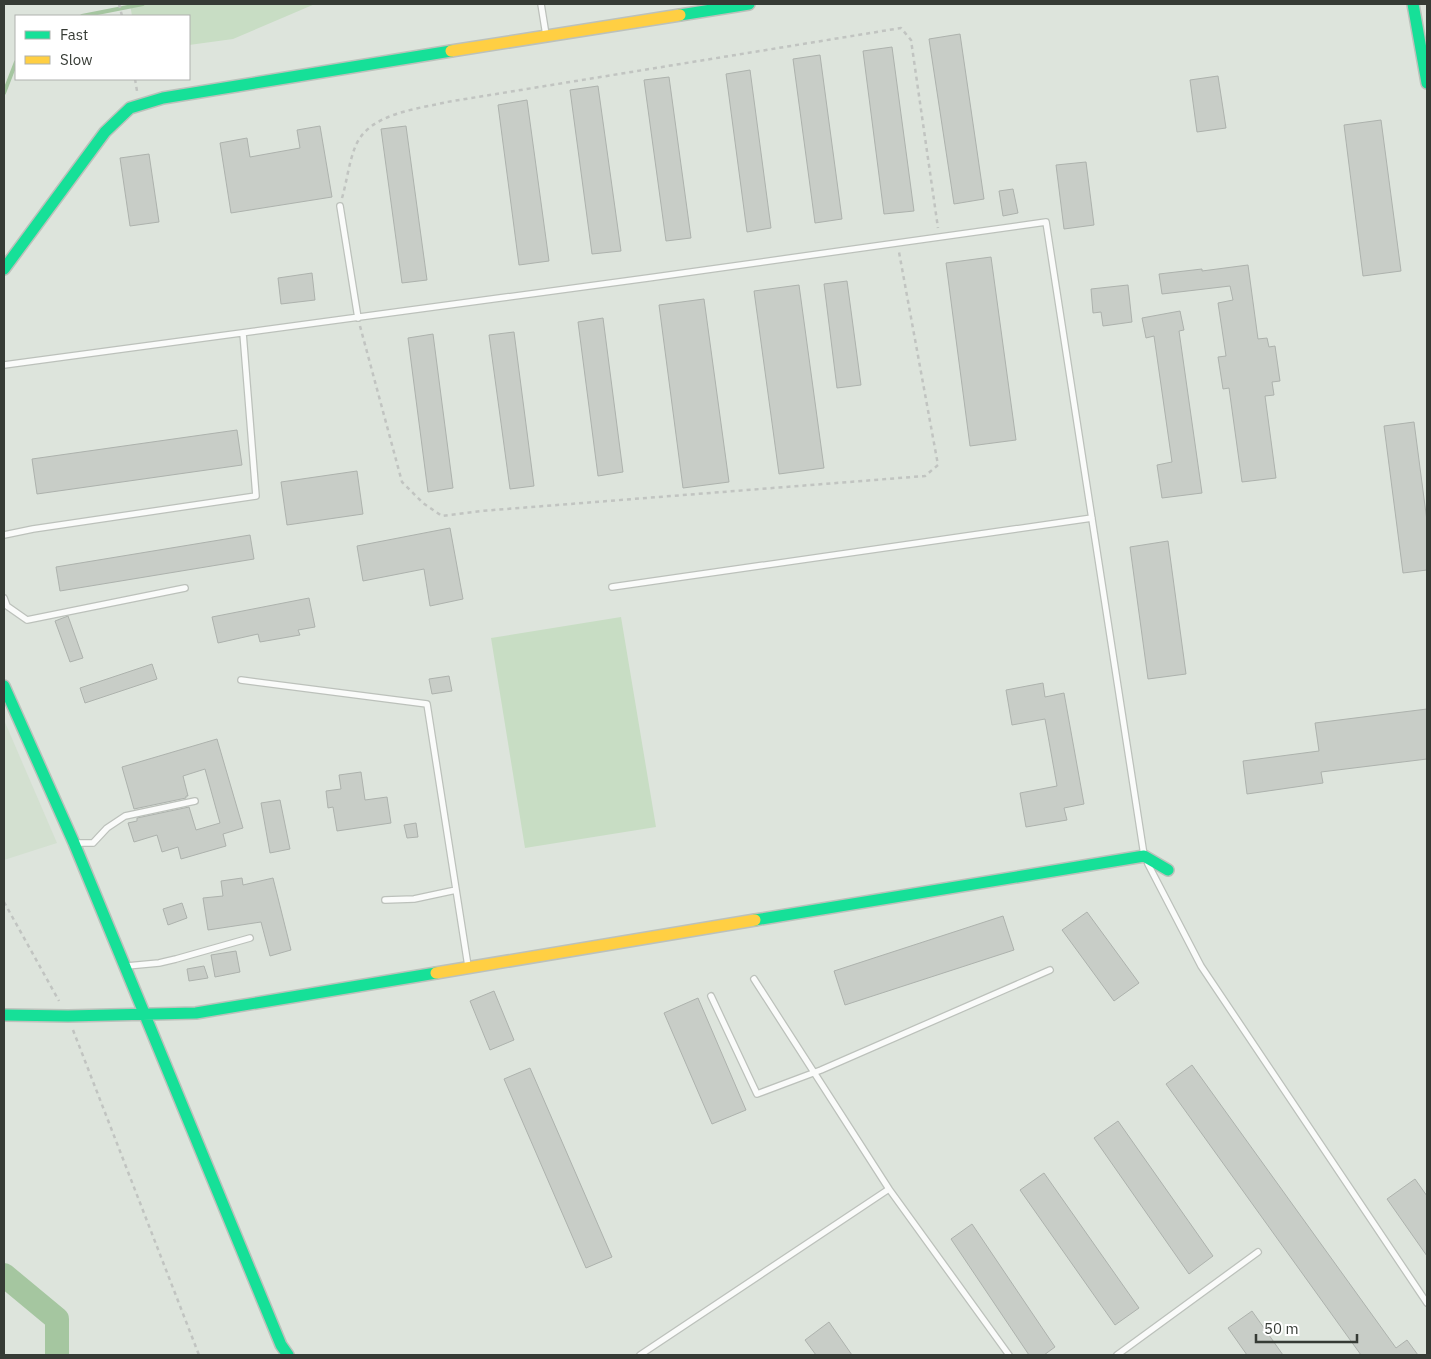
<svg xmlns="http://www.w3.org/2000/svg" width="1431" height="1359" viewBox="0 0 1431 1359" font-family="'IBM Plex Sans',sans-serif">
<rect width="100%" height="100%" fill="#dde4dc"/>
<path fill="#d3e0d0" d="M4,720l53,123 -53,17z"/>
<path fill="#c8ddc4" d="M130,4h185l-82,35 -44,6v-29h-57z
M621,617l35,210 -131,21 -34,-210z"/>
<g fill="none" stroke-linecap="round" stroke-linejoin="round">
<path stroke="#a5c6a0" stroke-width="4" d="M82,16l61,-12
M4,93l12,-31"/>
<path stroke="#a5c6a0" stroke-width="24" d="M4,1275l53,44v36"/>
</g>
<path fill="#c8cdc7" stroke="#adb2ad" d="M960,34l24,165 -30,5 -25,-165z
M892,47l22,164 -30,3 -21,-163z
M820,55l22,164 -27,4 -22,-164z
M750,70l21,158 -24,4 -21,-158z
M1218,76l8,52 -29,4 -7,-52z
M669,77l22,161 -25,3 -22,-161z
M598,86l23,165 -29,3 -22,-164z
M527,100l22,161 -30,4 -21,-160z
M1381,120l20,151 -38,5 -19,-151z
M320,126l12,71 -101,16 -11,-70 27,-5 3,19 50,-9 -3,-18z
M406,126l21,154 -25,3 -21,-154z
M149,154l10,68 -29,4 -10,-68z
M1086,162l8,63 -30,4 -8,-64z
M1013,189l5,24 -15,3 -4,-25z
M991,257l25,183 -46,6 -24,-183z
M1248,265l10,74 9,-1 2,9 6,-1 5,35 -8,1 2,13 -9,1 11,82 -34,4 -13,-94 -6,1 -5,-32 8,-1 -8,-53 15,-3 -3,-14 -68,8 -3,-20 43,-5v2z
M312,273l3,27 -34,4 -3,-26z
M847,281l14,104 -24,3 -13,-104z
M799,285l25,183 -45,6 -25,-183z
M1128,285l4,37 -29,4 -2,-14 -8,1 -2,-24z
M704,299l25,183 -46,6 -24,-183z
M1180,311l4,19 -5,1 23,162 -40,5 -5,-33 15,-3 -18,-126 -8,2 -4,-20z
M603,318l20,154 -25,4 -20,-154z
M514,332l20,154 -24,3 -21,-154z
M433,334l20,154 -25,4 -20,-154z
M1414,422l13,99v49l-24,3 -19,-147z
M237,430l5,35 -205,29 -5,-35z
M357,471l6,43 -76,11 -6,-43z
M450,528l13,71 -33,7 -6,-37 -61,12 -6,-35z
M250,535l4,24 -194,32 -4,-24z
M1168,541l18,133 -38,5 -18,-132z
M309,598l6,29 -17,3 2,5 -40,7 -2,-8 -40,9 -6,-26z
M68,616l15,42 -13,4 -15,-41z
M152,664l5,15 -72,24 -5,-15z
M449,676l3,15 -20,3 -3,-15z
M1043,683l2,14 19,-4 20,111 -20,4 3,12 -41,7 -6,-34 37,-7 -12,-67 -33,6 -6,-35z
M1427,709v50l-106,13 2,11 -76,11 -4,-33 76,-10 -4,-28z
M217,739l26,89 -20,6 3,12 -45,13 -3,-12 -16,5 -5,-17 -23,7 -6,-19 9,-2v-3l52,-11 7,23 24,-7 -15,-54 -22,7 5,20h-2v2l-52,11 -12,-42z
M361,772l4,28 22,-3 4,26 -54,8 -4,-24 -5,1 -2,-17 15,-2 -2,-14z
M280,800l10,49 -20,4 -9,-50z
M416,823l2,14 -11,1 -3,-13z
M242,878l1,7 30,-7 18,72 -21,6 -9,-34 -53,8 -5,-32 20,-2 -2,-15z
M182,903l5,15 -19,7 -5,-16z
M1087,912l52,71 -25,18 -52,-71z
M1003,916l11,34 -169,55 -11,-34z
M236,951l4,21 -25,5 -4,-22z
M204,966l4,12 -19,3 -2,-12z
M494,991l20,49 -24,10 -20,-49z
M698,998l48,112 -34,14 -48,-111z
M1192,1065l204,283 11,-8 11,15h-57l-195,-271z
M530,1068l82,189 -26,11 -82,-189z
M1118,1121l95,135 -24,18 -95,-136z
M1044,1173l95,135 -24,17 -95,-135z
M1415,1179l12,17v60l-40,-57z
M972,1224l83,123 -11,8h-15l-78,-116z
M1252,1311l31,44h-36l-19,-27z
M829,1322l23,33h-36l-11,-15z"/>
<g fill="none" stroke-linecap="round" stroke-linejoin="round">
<defs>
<path id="lane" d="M541,4l5,31
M340,206l18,112
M4,365l644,-87 398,-56 98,633
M4,535l29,-6 223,-33 -13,-163
M612,587l480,-69
M4,598l3,8 20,14 158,-32
M241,680l186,24 41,262
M76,843h17l14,-15 18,-12 70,-15
M1148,864l53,102 226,337
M385,900l29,-1 42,-9
M127,966l32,-3 17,-4 74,-21
M711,996l46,98 64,-24 229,-100
M889,1189l120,166
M640,1355l249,-166 -135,-210
M1117,1355l141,-103"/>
<path id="fast" d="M1413,4l14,79
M680,15l69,-11
M4,269l101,-137 25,-24 33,-10 288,-47
M4,686l70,157 207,502 7,10
M755,920l389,-64 24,14
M4,1015l64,1 128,-3 240,-40"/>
<path id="slow" d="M451,51l229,-36
M436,973l319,-53"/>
</defs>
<use href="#lane" stroke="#bcc1bb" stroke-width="8"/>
<use href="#fast" stroke="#bcc1bb" stroke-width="14"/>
<use href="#slow" stroke="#bcc1bb" stroke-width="14"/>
<path stroke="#c1c4c1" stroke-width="2.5" stroke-dasharray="4 4" stroke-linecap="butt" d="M119,4l3,12
M135,79l2,12
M342,198c5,-17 7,-37 14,-53 14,-32 62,-36 91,-43l454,-74 10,12 27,188
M360,326l42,156 21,21 19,13 39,-5 444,-35 13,-11 -39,-213
M4,902l55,99
M73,1030l126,325"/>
<use href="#lane" stroke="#fafbfa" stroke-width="5.5"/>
<use href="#fast" stroke="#16e098" stroke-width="11"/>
<use href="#slow" stroke="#ffcf43" stroke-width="11"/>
</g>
<rect width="1431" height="1359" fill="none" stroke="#363b35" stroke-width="10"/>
<rect x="15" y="15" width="175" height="65" fill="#ffffff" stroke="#afb1ae"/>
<rect x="25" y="31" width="25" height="8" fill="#16e098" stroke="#afb1ae"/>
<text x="60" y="40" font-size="15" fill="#363b35">Fast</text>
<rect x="25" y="56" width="25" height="8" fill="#ffcf43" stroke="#afb1ae"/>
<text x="60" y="65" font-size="15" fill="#363b35">Slow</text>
<path d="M1256 1334v8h101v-8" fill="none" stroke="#363b35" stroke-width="2.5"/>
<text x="1264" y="1334" font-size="15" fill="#363b35" stroke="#ffffff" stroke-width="4" paint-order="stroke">50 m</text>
</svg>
